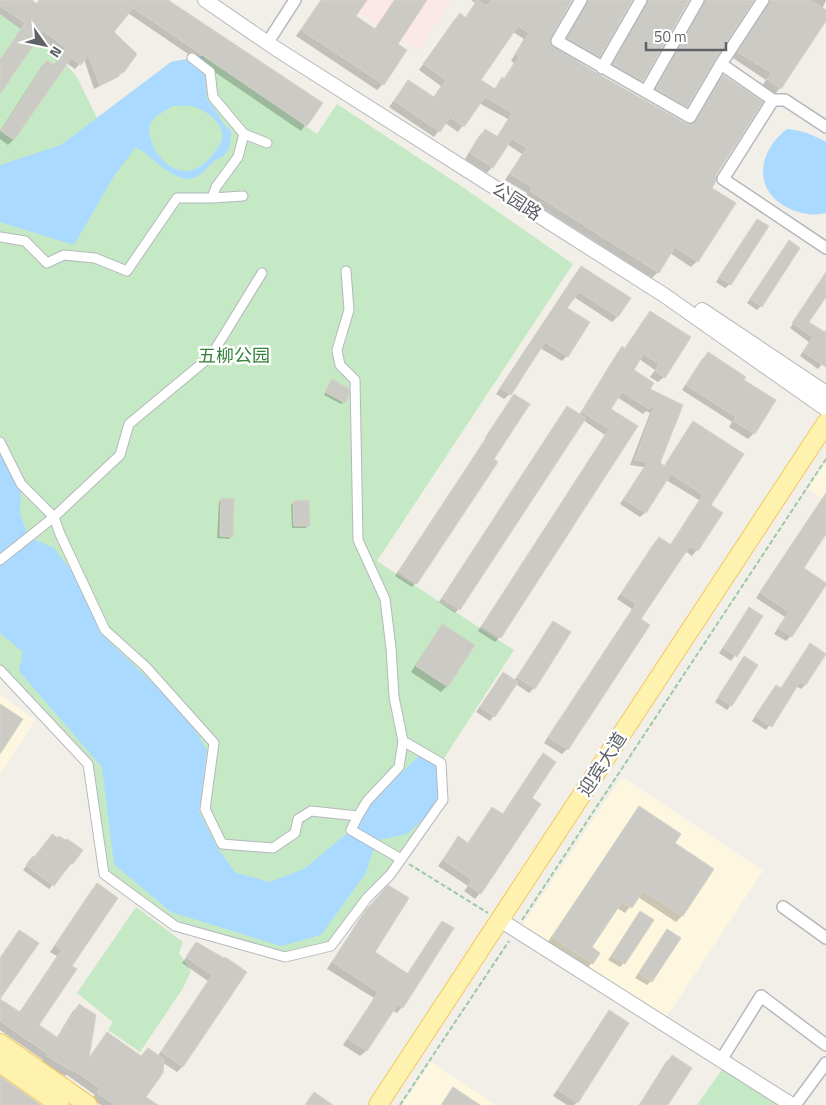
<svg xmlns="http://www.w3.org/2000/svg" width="826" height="1105" viewBox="0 0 826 1105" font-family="'Titillium Web','Noto Sans SC',sans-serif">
<rect width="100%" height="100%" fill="#f1efe8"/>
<path fill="#fef7e0" d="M826,461v40l-18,-12z
M0,695l35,25 -35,54z
M622,777l141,94 -98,148 -145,-91z
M431,1062l65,43h-94z"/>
<path fill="#fce8e6" d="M340,0h112l-34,51z"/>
<path fill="#c5e8c5" d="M0,14l55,38 22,25 20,41 74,-56 32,-6 114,78 20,-30 124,82 112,78 -196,297 137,89 -73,113 2,37 -112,146 -46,11 -110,-31 -71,-52 -16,-110 -88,-94z
M136,907l47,35 -4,11 12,18 -8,17 -43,64 -32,-22 5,-8 -36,-29z
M723,1068l58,37h-84z"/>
<path fill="#aadaff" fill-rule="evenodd" d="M203,56l4,44c10,8 13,23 24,31 0,7 -1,21 -8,25 -3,2 -7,3 -10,6 -5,5 -10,12 -17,15 -21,9 -43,-21 -60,-30l-22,29 -40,69 -74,-23v-57l61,-20 110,-83zM172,106c7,0 17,-1 23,1 12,4 31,18 27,33 -1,3 -4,7 -6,10 -35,54 -80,-11 -63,-31 5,-5 14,-9 19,-13z
M787,129c15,1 26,6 39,13v71c-14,3 -25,1 -38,-5 -36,-18 -30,-57 -1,-79z
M0,445l21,39 -1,29 8,24 26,11 44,58 1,26 86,82 22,36 -8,62 19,37 18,24 34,9 34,-13 47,-39 10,-19 60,-57 20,9 2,37 -36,34 -28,6 -7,13 -6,20 -45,62 -40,11 -110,-34 -57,-48 -12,-97 -83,-96 4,-19 -23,-19z"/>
<path fill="#0003" fill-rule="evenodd" d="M0,0h29l7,5 3,-5h127l155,103 -20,28 -173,-118 -16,20 11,38 -5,6 -24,12 -10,-30 -9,10 -9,-6 -53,77 -5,5 -8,-6v-8l42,-65 5,-5 6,5 9,-12 -24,-18 -38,55v-31l21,-31 -21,-15z
M321,0h44l-11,17 20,13 20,-30h32l-30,44 -13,40 -6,6 -81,-54z
M471,0h100l-23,42 4,6 134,77h7l25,-43 6,-6 -9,99 -5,13 -13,73 -6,6 -21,-14 -12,19 -6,6 -127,-81 2,-4 -22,-13 17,-26 -15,-10 -15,23 -5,6 -22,-14 14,-23 6,-6 11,8 12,-19 -29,-16 -21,29 -13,-9 -11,14 -45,-30 19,-26 25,17 8,-12 -22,-16 35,-50 6,-5 5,3 10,-15zM513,32l11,7 -13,22 3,2 -11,17 -1,-1 -8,10 -15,-9z
M580,0h51l-32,56 -6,6 -31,-18 20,-34v-7z
M640,0h48l-46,81 -6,5 -28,-16 34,-59v-8z
M697,0h56l-39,59 -28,47 -5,6 -30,-17 48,-84v-8z
M761,0h65l-4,9 4,3v6l-46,70 -5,6 -13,-8 4,-6 -33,-22 31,-47 1,-8z
M757,220l-27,64 -5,4 -9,-6z
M789,242l-28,64 -4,4 -10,-7z
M581,268l36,49 -5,5 -38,-25 -8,12 1,47 -5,5 -22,-13 -30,46 -6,5 -8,-5 80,-121z
M826,274v21l-18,27 16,11 2,-3v29l-8,10 -18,-13 9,-14 -19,-14z
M650,313l14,64 -6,5 -8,-5 5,-7 -16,-11 -7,11 16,20 34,15 -23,59 5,2 24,-38 5,-5 16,82 12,8 -24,37 -5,6 -7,-5 -46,68 10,7 -82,123 -5,5 -18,-11 88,-134 -15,-10 37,-56 5,-5 11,7 29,-45 -33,-20 -20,32 -6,5 -20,-13 24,-37 -14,-2 20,-52 -4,-2 -3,3 -26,-17 -8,12 27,17 -136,211 -5,5 -17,-11 127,-196 -22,-15 -124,189 -4,4 -16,-11 124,-190 4,-5 12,8 38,-62 5,-5 2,1 21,-31z
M708,354l34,26 32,20 -20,33 -6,6 -19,-12 3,-5 -50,-32 20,-31z
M330,384l14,18 -3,2 -17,-9z
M514,395l-98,188 -4,4 -17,-11z
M826,493v39l-24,36 23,16 -34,52 -5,5 -12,-7 11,-17 -29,-19z
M221,499l10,37 -2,3 -12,-1 2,-36z
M294,502l14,23 -2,3h-14l-1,-23z
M750,608l12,8 -31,45 -12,-8z
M553,622l16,11 -35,55 -5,5 -13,-9 -26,37 -14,-9 27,-39 11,8z
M443,626l4,60 -6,6 -30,-20 26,-40z
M825,654l-20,31 -4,4 -5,-3 -30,44 -14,-9 24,-35 4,3z
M744,658l-13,47 -4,5 -12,-8z
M543,755l-13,43 -50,95 -5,6 -11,-8 4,-5 -30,-20 20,-28 9,6 26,-35 9,6 36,-55z
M640,808l33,35 39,26 -30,47 -6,6 -38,-25 -13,16 -8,-5 -27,40 2,15 -6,6 -39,-26 87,-129z
M52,835l20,28 -23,26 -26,-19z
M97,885l-26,81 -34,60 19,13 17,-28 6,-6 9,54 19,-25 34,23h16l51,-76 -26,-18 14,-19 50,28 -64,95 -5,5 -15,-10 -18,35 12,8h-55l-9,-6 3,-4 -28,-20 -2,1 -23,-14 1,-2 -43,-30v-30l19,13 38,-57 -7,-4 41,-61z
M389,887l-16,66 34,21 30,-46 5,-6 -40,85 -5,6 -5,-3 -26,41 -6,5 -17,-11 31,-47 -47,-29 39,-60z
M636,917l-12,46 -4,4 -12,-7z
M663,935l-12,46 -4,4 -12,-7z
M610,1012l-33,90 -3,3h-7l-14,-9 51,-78z
M672,1056l-5,49h-28l27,-43z"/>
<path fill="#cccac5" stroke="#d6d1c6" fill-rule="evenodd" d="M0,0h32l5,4 2,-4h129l155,103 -16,23 -174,-118 -19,24 23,22 -13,18 -24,13 -12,-30 -7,10 -10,-7 -57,82 -13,-9 46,-71 7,5 12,-17 -23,-17 -43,63v-33l25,-38 -25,-17z
M321,0h46l-11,16 19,13 20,-29h32l-29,44 9,6 -23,35 -83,-55z
M477,0l9,6 5,-6h81l-21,37v8l47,29 89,50h6l3,-3 27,-46 40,27 -47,73v6l-4,7 24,15 -38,59 -23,-15 -16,26 -129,-82 2,-4 -22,-13 17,-26 -15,-9 -19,29 -23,-15 15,-24 13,8 14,-24 -27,-16 -21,30 -14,-10 -10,15 -46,-31 14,-21 26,17 12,-17 -23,-16 37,-51 6,5zM518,26l11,7 -13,22 3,2 -14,22 -3,-2 -7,12 -14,-9z
M588,0h44l-32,57 -33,-19z
M648,0h41l-46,81 -30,-17z
M705,0h49l-39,60 -28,47 -31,-18z
M770,0h40l16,10v11l-45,68 -14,-10 4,-6 -33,-21z
M757,219l12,7 -38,59 -12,-8z
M789,240l11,8 -38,59 -12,-8z
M581,266l50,32 -13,19 -39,-25 -12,16 23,14 -22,35 -23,-15 -34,53 -11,-7z
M826,272v25l-17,25 17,11v34l-23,-15 10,-15 -21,-14z
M650,311l41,26 -26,41 -10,-7 4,-7 -16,-10 -9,16 20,13 -4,6 33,16 -23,58 5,3 28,-45 51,33 -33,51 12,8 -25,38 -8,-5 -49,73 9,6 -82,125 -20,-13 88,-133 -15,-10 38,-57 12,8 32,-50 -32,-21 -25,39 -22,-14 24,-37 -13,-2 19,-53 -3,-1 -2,3 -27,-17 -11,17 27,17 -137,212 -19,-12 127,-197 -27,-17 40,-66 3,3z
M708,352l38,25 -2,3 32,20 -21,34 -22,-13 3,-4 -50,-32z
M332,379l17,10v6l-4,8 -20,-11z
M514,394l16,10 -36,55 4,3 -81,122 -18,-12 87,-133 -1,-1z
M567,406l19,12 -126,192 -18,-12z
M826,493v41l-22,34 22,15v2l-34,52 -14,-9 11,-16 -29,-20z
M221,498l13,1 -1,38 -13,-1z
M309,500l1,26h-16l-1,-25z
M749,607l14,9 -26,41 -14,-9z
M553,621l18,11 -36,57 -18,-12z
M442,624l33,21 -27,42 -32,-21z
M810,643l16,11 -20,31 -6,-3 -28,45 -17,-11 21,-31 5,3z
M744,656l14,9 -26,41 -14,-9z
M503,672l15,10 -23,35 -15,-10z
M0,704l23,15 -23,35z
M543,753l13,9 -24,36 9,6 -60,90 -13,-9 4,-5 -29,-20 15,-24 10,7 24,-36 11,7z
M639,806l42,28 -6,9 39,26 -31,47 -40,-25 -11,17 -10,-6 -30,45 8,6 -7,11 -41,-27z
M52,834l6,4 1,-2 6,4 2,-1 16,11 -10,14 -2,-1 -17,23 -28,-21 7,-9 1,2z
M97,883l21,15 -46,68 5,3 -38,56 19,13 21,-34 17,11 -7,43 18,-26 34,24 7,-8 16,11 -1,14 -17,24 12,8h-43l-18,-12 3,-5 -27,-18 -1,1 -25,-15 1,-2 -48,-33v-63l19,-28 20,13 -39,56 20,13 42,-62 -7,-5z
M388,885l21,13 -34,54 33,22 34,-53 12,7 -51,80 -5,-4 -31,47 -19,-12 30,-47 -46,-30 32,-49z
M640,911l14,9 -29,44 -13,-9z
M667,929l14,9 -29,44 -13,-9z
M196,942l28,16 1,-1 22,15 -64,95 -22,-15 51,-77 -26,-18z
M609,1010l20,13 -51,80 -20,-13z
M672,1055l20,13 -24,37h-28z
M0,1076l41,29h-41z
M453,1087l27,18h-39z
M314,1092l19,13h-28z"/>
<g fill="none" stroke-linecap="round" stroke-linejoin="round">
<defs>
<path id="pedestrian" d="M192,58l18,14 3,25 31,37
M243,196l-31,2 4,-11 22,-30 6,-23 23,9
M0,237l25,4 22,22 17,-8 31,3 32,13 50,-73h35
M0,442l21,42 33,33 66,-62 9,-31 82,-68 51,-83
M0,560l54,-43 6,17 45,96 41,37 68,76 -9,66 17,35 51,4 22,-15 3,-14 13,-8 47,5 -7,14 50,29
M0,670l88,94 16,110 71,52 110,31 46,-11 36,-48 23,-23 53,-75 -2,-37 -38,-22 -9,-44 -3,-49 -6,-49 -27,-59 -3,-160 -15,-15 -3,-15 12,-40 -3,-39
M358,816l9,-15 32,-34 4,-26"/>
<path id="minor" d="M581,0l-24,41 133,76 31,-53
M763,0l-42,64 52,36 -50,79 103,69
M268,42l27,-42
M602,68l39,-68
M646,91l52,-91
M773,100h12l41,27
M783,907l43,31
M721,1060l40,-64 65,49
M795,1105l31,-42"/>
<path id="tertiary" d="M205,0l70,48 389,247 162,114
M702,310l124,83
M500,920l292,185"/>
<path id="primary" d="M0,1043l88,62
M0,1063l60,42
M378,1105l448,-682"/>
</defs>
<use href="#pedestrian" stroke="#b5b8bc" stroke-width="11"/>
<use href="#minor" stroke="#b5b8bc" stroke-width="14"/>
<use href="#tertiary" stroke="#b5b8bc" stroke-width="16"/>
<use href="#primary" stroke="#f2c960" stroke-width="20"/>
<path stroke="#9cc7a9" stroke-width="2" stroke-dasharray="5 2.5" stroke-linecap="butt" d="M409,864l79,49
M522,920l304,-461
M400,1105l109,-164"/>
<use href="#pedestrian" stroke="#fff" stroke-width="9"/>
<use href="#minor" stroke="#fff" stroke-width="11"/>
<use href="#tertiary" stroke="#fff" stroke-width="14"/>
<use href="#primary" stroke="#fff2af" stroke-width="18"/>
</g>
<g text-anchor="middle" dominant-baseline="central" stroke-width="5" stroke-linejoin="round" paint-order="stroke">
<g font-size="18" fill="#5f6368" stroke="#fff">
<text transform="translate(517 201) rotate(33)">公园路</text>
<text transform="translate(602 764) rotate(-57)">迎宾大道</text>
</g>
<g font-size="18" fill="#348238" stroke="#fff">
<text x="234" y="355">五柳公园</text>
</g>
</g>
<g transform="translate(45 45) rotate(123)" stroke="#ffffff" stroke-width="4" paint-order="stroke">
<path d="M0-4L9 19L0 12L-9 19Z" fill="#5f6368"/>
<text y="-8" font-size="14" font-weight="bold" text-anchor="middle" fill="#5f6368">N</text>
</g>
<path d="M646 42v8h80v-8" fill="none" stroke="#5f6368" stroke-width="2.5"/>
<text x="654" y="42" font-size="15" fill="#5f6368" stroke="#ffffff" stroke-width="4" paint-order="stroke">50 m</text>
</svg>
